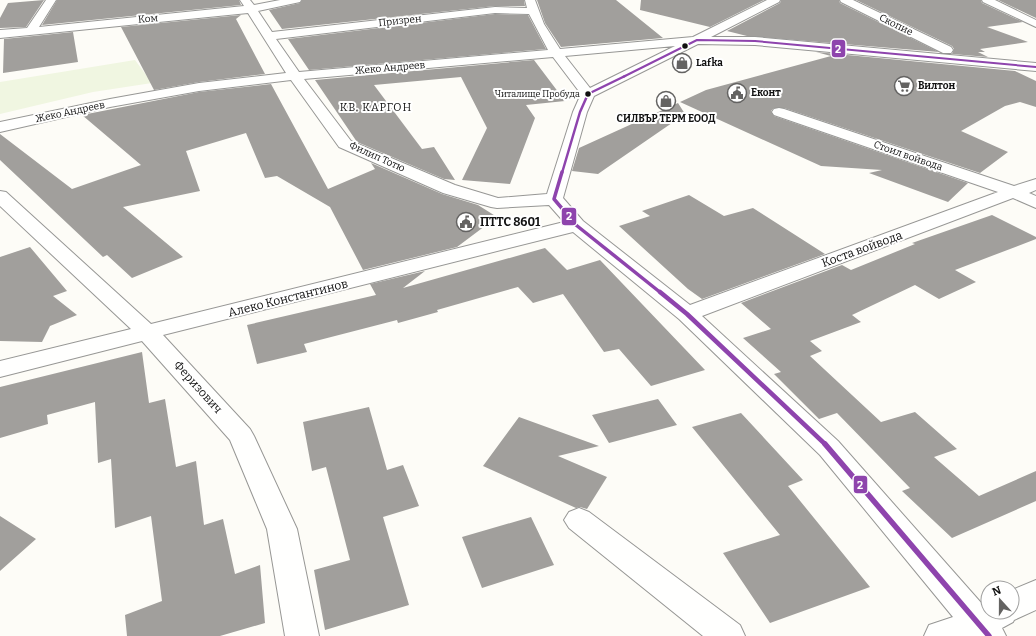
<svg xmlns="http://www.w3.org/2000/svg" width="1036" height="636" viewBox="0 0 1036 636" font-family="Bitter,serif">
<rect width="100%" height="100%" fill="#fdfcf7"/>
<path fill="#f0f6e1" d="M135,60l17,23 -59,9 -93,22v-32z"/>
<path fill="#a19f9c" d="M44,0l-18,27 -26,1v-10l8,-15z
M57,0h182l2,5 -199,20z
M302,0h222l1,6h-30l-213,23 -13,-19 31,-7z
M537,0h79l47,38 -102,9 -16,-24z
M641,0h123l-54,27 -70,-17z
M781,0h58l1,3 99,49 -192,-16 -20,-5 53,-28z
M856,0h125l1,3 41,19 -36,5 41,15 -48,7 5,3h-7l10,5 -36,-3 2,-5 -2,-3z
M998,0h38v18z
M495,14l33,1 18,34 -237,21 -21,-31z
M241,15l-5,4 29,55 -66,8 -45,8 -33,-63z
M73,32l5,30 -75,11 1,-34z
M816,52l199,19 21,10v26l-16,-5 -15,4 -44,25 47,21 -28,21 -196,-65h-10l-3,3 3,5 194,67 -20,19 -79,-29 13,-3 -61,-4 -141,-64 26,-12 125,-34z
M534,60l31,41 -39,4 9,13 -25,66 -48,-4 25,-52 -26,-51 -87,8 48,64 12,-2 21,33 -11,-1 -87,-37 -42,-62z
M271,84l57,105 47,-20 -4,-6 71,31 36,11 19,12 -40,30 -94,23 -33,-63 -53,-31 -12,2 -19,-45 -60,18 14,40 -77,16 60,50 -51,21 -25,-23 -4,2 -103,-97v-26l72,55 69,-24 -59,-50 117,-23z
M678,103l7,11 -77,53 -10,7 -26,-3 7,-23z
M689,195l35,21 29,-8 72,46 -123,45 -14,-10 -69,-63 31,-10 -8,-5z
M992,215l44,22v2l-81,31 21,12 -37,17 -24,-14 -63,30 9,7 -51,19 12,10 -12,5 71,66 34,-10 42,37 -23,8 45,39 57,-25v30l-84,37 -50,-47 8,-3 -73,-75 -18,6 -45,-45 7,-2 -38,-34 28,-9 -30,-26 101,-38 9,5 64,-26 -3,-1z
M30,247l37,44 -14,5 24,19 -27,11 -8,16 -42,-1v-84z
M545,248l22,22 33,-10 105,110 -54,16 -32,-37 -15,3 -41,-58 -30,9 -15,-16 -81,23 1,2 -40,11 -1,-3 -93,24 3,8 -50,12 -10,-39 129,-30 -6,-11 55,-13 -22,17z
M142,352l7,51 16,-4 11,68 20,-6 8,64 19,-6 12,55 25,-9 5,58 -45,13h-93l-2,-21 37,-14 -11,-85 -36,12 -4,-69 -13,4 -3,-61 -48,13 1,9 -48,14v-51z
M658,399l19,26 -68,18 -17,-28z
M369,407l18,63 16,-5 16,41 -36,11 26,88 -84,25 -11,-60 36,-10 -24,-93 -14,4 -9,-49z
M741,413l62,67 -15,6 82,101 -100,36 -47,-70 57,-18 -88,-108z
M519,417l80,29 -41,10 49,21 -20,32 -7,-2 -4,1 -93,-42z
M0,516l36,23 -36,32z
M531,517l23,48 -72,23 -20,-51z"/>
<g fill="none" stroke-linecap="round" stroke-linejoin="round">
<defs>
<path id="minor" d="M46,0h10l-17,27 205,-21 -4,-6h10l4,5 26,-5h21l-1,2 -42,9 14,21 223,-25 32,1 -2,-8h10l9,24 16,25 133,-12 74,-37h13l-1,2 -68,35h44l281,26v8l-281,-26 -57,-1 -104,52 -7,16 -24,86 20,23 107,84 308,-113 -224,-77 -2,-3 2,-3 5,-1 5,1 230,77 22,-7v11l-7,3 7,3v12l-23,-10 -311,118 136,125 145,164 5,-3v10h24v-22l24,-10v30l-22,10 -1,2 -11,6 4,8h-82l5,-11 24,-8 -133,-162 -141,-136 -106,-87 -410,103 87,94 4,7 43,93 22,107h-34l-18,-107 -37,-89 -88,-99 -142,36v-16l131,-32 -131,-123v-15l6,1 145,132 413,-102 -15,-17 -52,3 -6,-1 -48,-14 -104,-46 -48,-67 -92,11 -89,16 -110,25v-10l110,-23 89,-16 87,-10 -38,-60 -248,25v-8l27,-2zM495,13l34,1 19,36 -249,22 -23,-33zM675,46l-85,42 -25,-32zM553,57l28,37 -8,18 -26,82 -49,4 -43,-13 -104,-44 -47,-62z
M840,0h13l98,47 2,3 -2,3h-8l-102,-51z
M982,0h13l41,20v7l-53,-25z
M579,508l10,4 151,113 5,11h-42l-134,-108 -5,-8 5,-8z"/>
</defs>
<use href="#minor" stroke="#979795" stroke-width="2"/>
<use href="#minor" fill="#fffffe" fill-rule="evenodd"/>
<defs>
<path id="bus-1-far4" d="M623,77l74,-37 58,1 281,26"/>
<path id="bus-1-far3" d="M562,173l18,-61 8,-18 37,-18"/>
<path id="bus-1-far2" d="M562,172l-8,27 22,26 85,68"/>
<path id="bus-1-far1" d="M660,292l27,22 139,131"/>
<path id="bus-1" d="M825,444l164,192"/>
</defs>
<use href="#bus-1-far4" stroke="#fff" stroke-width="3.5"/>
<use href="#bus-1-far3" stroke="#fff" stroke-width="4.5"/>
<use href="#bus-1-far2" stroke="#fff" stroke-width="6"/>
<use href="#bus-1-far1" stroke="#fff" stroke-width="8"/>
<use href="#bus-1" stroke="#fff" stroke-width="8"/>
<use href="#bus-1-far4" stroke="#8e44ad" stroke-width="2"/>
<use href="#bus-1-far3" stroke="#8e44ad" stroke-width="2.5"/>
<use href="#bus-1-far2" stroke="#8e44ad" stroke-width="3.5"/>
<use href="#bus-1-far1" stroke="#8e44ad" stroke-width="4.5"/>
<use href="#bus-1" stroke="#8e44ad" stroke-width="5.5"/>
</g>
<defs>
<symbol id="shop-ring" viewBox="-11 -11 22 22"><circle r="9.5" fill="#fff" stroke="#646362" stroke-width="1.5"/><path d="M-5-2.5h2.3a2.7 3.5 0 0 1 5.4 0H5L5.5 6h-11ZM-1.5-2.5h3a1.5 2.3 0 0 0-3 0Z" fill="#646362"/></symbol>
<symbol id="supermarket-ring" viewBox="-11 -11 22 22"><circle r="9.5" fill="#fff" stroke="#646362" stroke-width="1.5"/><path d="M-6-5.5h2.5l.6 2H6L4.5 2H-2.5L-4.4-4H-6ZM-1.5 3.2a1.3 1.3 0 1 0 .1 0ZM3 3.2a1.3 1.3 0 1 0 .1 0Z" fill="#646362"/></symbol>
<symbol id="civic-ring" viewBox="-11 -11 22 22"><circle r="9.5" fill="#fff" stroke="#646362" stroke-width="1.5"/><path d="M-.6-6.5H3V-4.5H.6V-3L4-1V1h2V6H-6V1h2V-1L-.6-3ZM-1.2 2.5V6h2.4V2.5Z" fill="#646362"/></symbol>
</defs>
<g fill-rule="evenodd">
<use href="#shop-ring" x="671" y="52" width="22" height="22"/>
<use href="#supermarket-ring" x="893" y="75" width="22" height="22"/>
<use href="#civic-ring" x="726" y="82" width="22" height="22"/>
<use href="#shop-ring" x="655" y="90" width="22" height="22"/>
<use href="#civic-ring" x="455" y="211" width="22" height="22"/>
</g>
<g fill="#111" stroke="#fff" stroke-width="1.5">
<circle cx="685" cy="46" r="3.5"/>
<circle cx="588" cy="94" r="3.5"/>
</g>
<g text-anchor="middle" dominant-baseline="central" stroke-width="4" stroke-linejoin="round" paint-order="stroke">
<g font-size="9" fill="#111" stroke="#fff" text-anchor="end">
<text x="580" y="94">Читалище Пробуда</text>
</g>
<g font-size="10" fill="#111" stroke="#fff">
<text transform="translate(148 19) rotate(-5)">Ком</text>
<text transform="translate(400 21) rotate(-6)">Призрен</text>
<text transform="translate(896 25) rotate(26)">Скопие</text>
<text transform="translate(390 68) rotate(-5)">Жеко Андреев</text>
<text transform="translate(70 112) rotate(-12)">Жеко Андреев</text>
<text transform="translate(908 156) rotate(19)">Стоил войвода</text>
<text transform="translate(377 157) rotate(24)">Филип Тотю</text>
</g>
<g font-size="10" font-weight="bold" fill="#111" stroke="#fff" text-anchor="start">
<text x="696" y="63">Lafka</text>
<text x="918" y="86">Вилтон</text>
<text x="751" y="93">Еконт</text>
<text x="666" y="119" text-anchor="middle">СИЛВЪР ТЕРМ ЕООД</text>
</g>
<g font-size="11" letter-spacing="1" fill="#111" stroke="#fff">
<text x="376" y="107">КВ. КАРГОН</text>
</g>
<g font-size="12" font-weight="bold" fill="#111" stroke="#fff" text-anchor="start">
<text x="480" y="222">ПТТС 8601</text>
</g>
<g font-size="12" fill="#111" stroke="#fff">
<text transform="translate(862 249) rotate(-20)">Коста войвода</text>
<text transform="translate(288 298) rotate(-14)">Алеко Константинов</text>
<text transform="translate(198 387) rotate(48)">Феризович</text>
</g>
</g>
<g stroke="#fff" stroke-width="1.5">
<rect x="831" y="39" width="15" height="19" rx="4" fill="#8e44ad"/>
<rect x="561" y="207" width="16" height="19" rx="4" fill="#8e44ad"/>
<rect x="853" y="475" width="15" height="19" rx="4" fill="#8e44ad"/>
</g>
<g font-size="11" text-anchor="middle" font-weight="bold" fill="#fff">
<text x="838" y="53">2</text>
<text x="569" y="220">2</text>
<text x="860" y="489">2</text>
</g>
<g transform="translate(1000 600) rotate(339)"><circle r="19" fill="#ffffff" stroke="#a0a0a0"/>
<path d="M0-3L7 15L0 10L-7 15Z" fill="#646362"/>
<text y="-6" font-size="11" font-weight="bold" text-anchor="middle" fill="#111111">N</text>
</g>
</svg>
